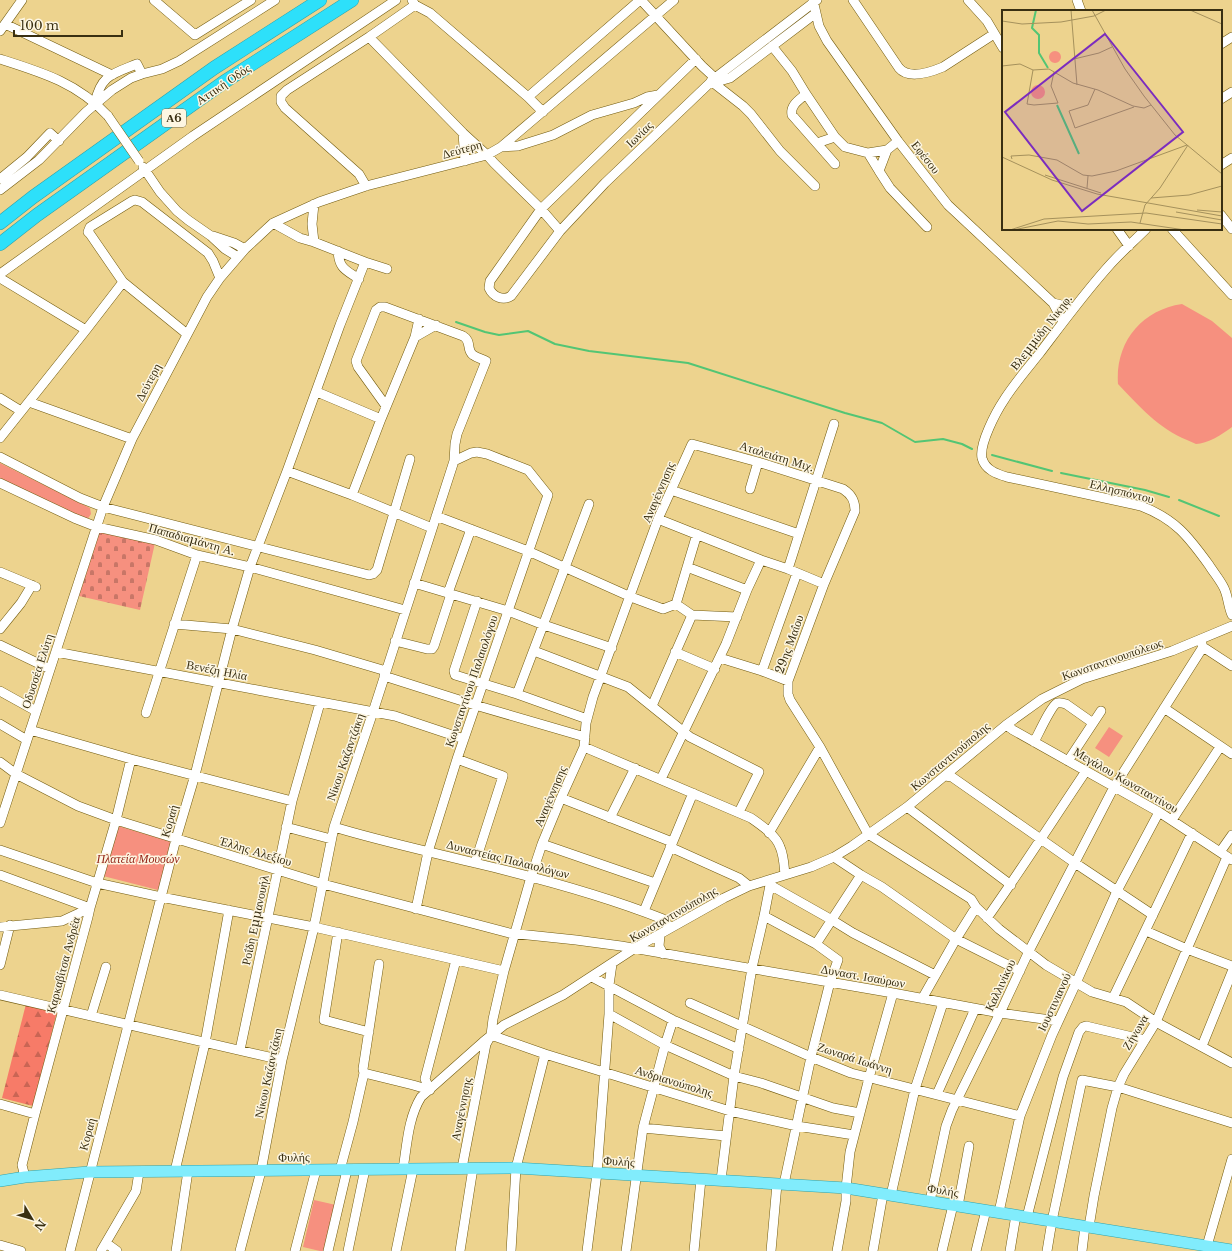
<svg xmlns="http://www.w3.org/2000/svg" width="1232" height="1251" viewBox="0 0 1232 1251" font-family="'Libre Baskerville',serif">
<defs>
<pattern id="forest-firs" width="22" height="20" patternUnits="userSpaceOnUse"><rect width="22" height="20" fill="#f77b68"/><path d="M5 1l3.5 6h-7zM16 11l3.5 6h-7z" fill="#c96554"/></pattern>
<pattern id="cemetery-stones" width="16" height="16" patternUnits="userSpaceOnUse"><rect width="16" height="16" fill="#f6907f"/><path d="M2 7V4a2 2 0 0 1 4 0v3zM10 15v-3a2 2 0 0 1 4 0v3z" fill="#c87667"/></pattern>
</defs>
<rect width="100%" height="100%" fill="#edd38e"/>
<path fill="url(#forest-firs)" d="M26,1004l31,8 -24,94 -31,-8z"/>
<path fill="url(#cemetery-stones)" d="M100,528l55,15 -15,67 -61,-14z"/>
<path fill="#f6907f" d="M1182,304l30,17 20,17v89c-9,7 -25,17 -36,17 -3,-1 -6,-3 -9,-4 -28,-11 -49,-35 -69,-56 -3,-41 23,-74 64,-80z
M0,463l90,45 1,6 -4,6h-3l-84,-42z
M1109,727l14,9 -14,21 -14,-9z
M118,826l54,16 -14,48 -55,-14z
M314,1200l22,5 -10,46h-6l-17,-4z"/>
<g fill="none" stroke-linecap="round" stroke-linejoin="round">
<path stroke="#53c574" stroke-width="2" d="M456,322l29,10 14,3 29,-4 27,13 34,7 99,12 157,50 37,10 33,19 28,-3 19,5 10,5
M992,455l60,16
M1061,473l84,17 24,7
M1179,500l40,16"/>
<defs>
<path id="minor" d="M154,0l41,35
M412,0l3,5 15,8 98,84 15,15
M641,0l61,66 13,12 8,2 7,-2 86,-65
M813,0l6,26 8,15 71,100 50,64 105,98 10,19
M853,0l46,68c10,12 32,4 44,-1l51,-33
M968,0l19,21 16,27
M1077,0l4,11
M5,24l107,51
M0,31l22,-31
M195,35l56,-35
M369,37l94,96 24,22 7,8 47,46 19,22
M1221,44l11,-7
M772,46l20,25 14,23 29,43 10,10 23,6 19,-3 11,-9
M0,59c41,13 78,24 108,57
M696,59l-155,150 -51,72 -1,7c4,9 14,13 22,8l49,-65 45,-48 110,-105 102,-78
M711,81l32,25 8,8 29,37 35,35
M806,94c-7,6 -16,11 -14,21l43,49
M528,97l112,-97
M1221,99l11,-7
M95,103c6,-28 17,-29 42,-39l5,10
M463,133l2,28
M817,143l18,-6
M501,147l17,-1 35,-11 39,-20 42,-12 13,-6 11,-2
M887,150l-8,21 11,17 37,39
M868,153l11,18
M1221,165l11,-7
M143,167l17,25 17,19 11,9 23,16 14,13 13,8
M0,179l27,-22 23,-24 9,8
M366,186l-7,-12 -74,-66 -4,-6v-6l6,-6 82,-53 46,-32
M0,190l39,-30 47,-48 26,-22 19,-12 11,-4 20,-5 17,-8 96,-61
M314,204l-2,20 2,18
M1221,215l11,14
M273,223l27,15 14,4 51,20 22,7
M1117,229l12,17
M1146,229c-13,13 -27,25 -39,39 -24,27 -46,57 -68,86 -12,15 -25,30 -35,46 -8,12 -25,44 -22,58 3,12 15,16 25,19l134,29c34,13 47,30 68,59 5,8 11,15 15,23 4,8 4,18 8,27
M1172,229l60,66
M213,236l21,7 11,6
M338,251c1,18 8,19 21,28
M0,274l193,-138 203,-136
M0,278l86,52
M1053,303l21,5
M187,334l-64,-52 -33,-48 -2,-2 2,-5 42,-26 3,-1 7,2 66,51 5,8 7,17
M415,337l21,-12
M317,392l64,27
M0,398l21,13
M29,402l103,37
M0,438l86,-108 37,-48
M0,457l80,41 23,9 266,68 4,-1 4,-4 33,-111
M287,471l65,24 80,33
M0,483l74,35 23,9 59,13 41,15 53,12 155,43
M750,489l8,-27
M671,490l128,44
M352,495l29,-76 34,-82 4,-18
M436,516l92,35 103,46 32,12 13,-5
M658,519l103,41 27,9 36,15
M687,567l60,23
M788,569l46,-145
M0,572l36,15
M414,583l94,28 36,14 68,23
M448,593l23,-64
M477,601l-23,70 1,4 62,19 70,25
M676,604l21,-70
M676,604l16,11 45,2
M174,624l58,5 83,21 71,21
M0,629l21,-26 11,-18
M395,641l32,8h5l2,-3 17,-52
M1201,642l2,5 29,19
M0,645l50,24
M534,651l94,36 62,50 69,35 -20,40
M56,652l339,64 69,23
M675,652l40,17
M720,658l42,13 26,10
M762,671l35,-98
M384,676l91,29 110,32
M0,691l36,20
M517,694l72,-190
M652,706l40,-91
M1164,708l68,46
M146,713l51,-158
M0,724l27,16
M1006,725l7,5 146,82 73,48
M30,730l101,29 161,42
M1034,742c4,-7 17,-36 23,-39 3,-1 6,0 9,1l27,19
M584,747l167,71c10,7 25,17 29,29 4,9 4,19 5,28
M457,759l46,17 -28,87
M1068,761l33,-50
M0,762l16,12 62,32 38,14 207,64 186,49 67,7 45,6 272,47 107,20 58,8
M945,776l7,1 123,86 78,52
M661,779l65,-135 21,-54 14,-30
M561,798l111,44
M907,807l104,78
M610,818l25,-50
M1172,820l48,-73
M0,823l103,-316 29,-68 75,-142 13,-19 25,-29 28,-26 46,-21 47,-16 121,-31 14,-8 173,-147
M286,827l45,12
M334,827c46,14 93,24 141,36 64,15 127,32 188,56l7,9
M769,833l51,-86
M542,844l113,39
M670,847l69,31 10,8
M0,850l97,33 64,14 153,30 190,44
M1220,852l12,-17
M834,857l27,18 21,12 74,52 64,32
M0,875l90,33
M770,885l62,35 21,13 82,42
M416,909l12,-57 29,-93 91,-264 -20,-25 -41,-16 -10,-2 -6,1 -17,8
M644,911l49,-118
M764,916l52,28 22,16 -8,22 -19,75 -27,127
M987,918c34,-48 66,-98 99,-147
M0,927l62,-6 28,-13
M1146,931l41,18 45,17
M338,932l-14,88 45,12
M660,935l-1,11 4,8
M816,944l45,-69
M0,965l10,-40
M592,977l81,43 66,29
M0,995l282,65
M1113,998l79,-165
M922,999l34,-60 20,-32
M690,1003l121,54 40,16 169,43
M609,1014l56,31 69,31 27,7 72,25 27,5
M91,1016l15,-49
M491,1035l54,19 185,57 67,15 57,9
M1202,1046l30,-74
M240,1050l28,-133 24,-116 28,-98
M364,1073l49,12 17,5
M430,1090l-5,-11 31,-119
M937,1094l38,-85
M0,1104l35,10
M643,1128l83,8
M462,1168l24,-124 5,-9 2,-16 11,-48 27,-94 11,-33 19,-46 23,-51 2,-24 7,-26 65,-178 34,-75 66,18 85,27c9,6 12,12 12,22l-31,73 -36,97v13l2,6 30,47 48,87 103,65 5,8 23,22 47,36 46,27 34,10 30,20 76,41
M403,1169c4,-24 5,-51 18,-72l62,-55 21,-17 59,-30 72,-47 89,-50 25,-12 62,-19 23,-10 18,-11 55,-39 99,-82 36,-26 40,-20 90,-28 60,-25
M340,1170l13,-48 11,-49 -1,-4 16,-105
M175,1171l30,-128 24,-133
M25,1177l-3,-12 13,-51 53,-197 2,-9 26,-88 15,-61
M721,1180l13,-104 18,-108 12,-52 6,-31 -2,-4
M891,1195l24,-106 28,-86
M930,1201l16,-75 6,-16 48,-97 29,-62 85,-164 89,-140
M958,1206l11,-60
M999,1212l21,-96 32,-81 24,-52 41,-92 42,-79
M1027,1217l36,-140 16,-45 4,-5 3,-1 59,14
M1089,1227l5,-31 18,-88 6,-21 6,-13 32,-52 31,-73 40,-92
M106,1243l11,8
M0,1245l21,6
M1207,1246l25,-87
M70,1251l106,-412 19,-64 37,-146 18,-62 37,-96 53,-146 25,-63
M101,1251l35,-60 3,-19
M176,1251l12,-80
M240,1251l21,-80 21,-111 32,-133 20,-100 39,-115 81,-251 1,-17 2,-10 29,-73c-4,-2 -9,-3 -13,-6 -7,-5 -1,-14 -10,-19l-78,-29h-5l-4,3 -20,51 2,6 28,39
M295,1251l21,-81
M328,1251l19,-81
M348,1251l17,-82
M396,1251l17,-82
M460,1251l13,-83
M511,1251l5,-83 29,-114
M587,1251l10,-78 12,-159v-29l3,-21
M626,1251l17,-123 22,-83 8,-25
M694,1251l7,-72
M771,1251l6,-67
M837,1251l9,-50v-13l4,-36 19,-74 24,-85
M873,1251l10,-57
M942,1251l11,-46
M976,1251l10,-41
M1010,1251l6,-36
M1047,1251l5,-30 30,-141 36,7 114,36
M1082,1251l3,-25"/>
<path id="major" d="M0,1181l25,-4 64,-5 427,-4 330,20 386,62"/>
<path id="highway" d="M0,223l33,-26 181,-129 106,-68
M0,244l37,-29 187,-133 128,-82"/>
</defs>
<use href="#minor" stroke="#725b0f" stroke-width="10"/>
<use href="#major" stroke="#31a2a9" stroke-width="12"/>
<use href="#highway" stroke="#31a2a9" stroke-width="14"/>
<use href="#minor" stroke="#fff" stroke-width="9"/>
<use href="#major" stroke="#81ecfc" stroke-width="11"/>
<use href="#highway" stroke="#2de0fa" stroke-width="13"/>
<defs>
<path id="minor-bridge" d="M108,116l31,45"/>
</defs>
<use href="#minor-bridge" stroke="#725b0f" stroke-width="10" stroke-linecap="butt"/>
<use href="#minor-bridge" stroke="#fff" stroke-width="9"/>
</g>
<g text-anchor="middle" dominant-baseline="central" stroke-width="3" stroke-linejoin="round" paint-order="stroke">
<rect fill="#fdf6e2" stroke="#746b50" stroke-width="1" x="162" y="109" width="24" height="18" rx="3"/>
<g font-size="11" font-weight="bold" fill="#392f12">
<text x="174" y="118">Α6</text>
</g>
<g font-size="12" fill="#392f12" stroke="#fdf6e2">
<text transform="translate(223 84) rotate(-34)">Αττική Οδός</text>
<text transform="translate(639 134) rotate(-44)">Ιωνίας</text>
<text transform="translate(462 149) rotate(-16)">Δεύτερη</text>
<text transform="translate(926 157) rotate(52)">Εφέσου</text>
<text transform="translate(1041 332) rotate(-52)">Βλεμμύδη Νικηφ.</text>
<text transform="translate(148 382) rotate(-62)">Δεύτερη</text>
<text transform="translate(777 456) rotate(17)">Αταλειάτη Μιχ.</text>
<text transform="translate(1122 491) rotate(14)">Ελλησπόντου</text>
<text transform="translate(658 492) rotate(-67)">Αναγέννησης</text>
<text transform="translate(192 539) rotate(16)">Παπαδιαμάντη Α.</text>
<text transform="translate(789 644) rotate(-70)">29ης Μαΐου</text>
<text transform="translate(1112 659) rotate(-19)">Κωνσταντινουπόλεως</text>
<text transform="translate(217 670) rotate(11)">Βενέζη Ηλία</text>
<text transform="translate(37 671) rotate(-72)">Οδυσσέα Ελύτη</text>
<text transform="translate(471 681) rotate(-71)">Κωνσταντίνου Παλαιολόγου</text>
<text transform="translate(950 756) rotate(-40)">Κωνσταντινούπολης</text>
<text transform="translate(345 757) rotate(-71)">Νίκου Καζαντζάκη</text>
<text transform="translate(1126 780) rotate(30)">Μεγάλου Κωνσταντίνου</text>
<text transform="translate(550 796) rotate(-67)">Αναγέννησης</text>
<text transform="translate(169 821) rotate(-74)">Κοραή</text>
<text transform="translate(256 851) rotate(17)">Έλλης Αλεξίου</text>
<text transform="translate(508 859) rotate(14)">Δυναστείας Παλαιολόγων</text>
<text transform="translate(673 914) rotate(-30)">Κωνσταντινούπολης</text>
<text transform="translate(255 920) rotate(-78)">Ροΐδη Εμμανουήλ</text>
<text transform="translate(63 965) rotate(-75)">Καρκαβίτσα Ανδρέα</text>
<text transform="translate(863 976) rotate(10)">Δυναστ. Ισαύρων</text>
<text transform="translate(1000 985) rotate(-65)">Καλλινίκου</text>
<text transform="translate(1054 1002) rotate(-65)">Ιουστινιανού</text>
<text transform="translate(1135 1032) rotate(-59)">Ζήνωνα</text>
<text transform="translate(855 1058) rotate(18)">Ζωναρά Ιωάννη</text>
<text transform="translate(268 1073) rotate(-78)">Νίκου Καζαντζάκη</text>
<text transform="translate(674 1081) rotate(17)">Ανδριανούπολης</text>
<text transform="translate(461 1109) rotate(-79)">Αναγέννησης</text>
<text transform="translate(87 1134) rotate(-75)">Κοραή</text>
<text transform="translate(294 1157) rotate(-1)">Φυλής</text>
<text transform="translate(619 1161) rotate(4)">Φυλής</text>
<text transform="translate(943 1190) rotate(9)">Φυλής</text>
</g>
<g font-size="12" font-style="italic" fill="#942518" stroke="#fdf6e2">
<text x="138" y="858">Πλατεία Μουσών</text>
</g>
</g>
<g transform="translate(1002 10)">
<rect width="220" height="220" fill="#edd38e"/>
<path d="M47 47a6 6 0 1 1 12 0a6 6 0 1 1-12 0ZM29 82a7 7 0 1 1 14 0a7 7 0 1 1-14 0Z" fill="#f6907f"/>
<path fill="none" stroke="#53c574" stroke-width="2" d="M34,0l-4,18 7,7v18l9,15M55,95l22,49"/>
<path fill="none" stroke="#a5915c" stroke-width="1" d="M69,0l6,75M90,0l33,59 19,27 31,39 47,39M188,0l32,14M0,11l20,3 39,-2 33,-6 12,-6M72,49l25,-6 13,-6M0,56l18,-2 13,6 16,-1 24,14 25,7 35,16 11,2 7,-3M31,60l-6,34 7,1 24,-2 -7,-17 3,-14M93,79l-7,16 -19,6 6,17 59,-21M0,147l50,23 45,14 125,22M10,149l-1,-3 18,-1 28,5 26,15 9,1 24,-5 71,-26M43,165l56,18M85,178l1,-12M149,188l38,-3 33,-9M195,200l25,2M174,202l46,8M138,213l5,-18 15,-17 28,-43M8,220l34,-11 102,-6 76,11M11,220l45,-9 30,3 43,-2 54,8"/>
<path fill="#7b2cbf" fill-opacity="0.15" stroke="#7b2cbf" stroke-width="2" d="M103,24l78,98 -101,79 -77,-99z"/>
<rect width="220" height="220" fill="none" stroke="#392f12" stroke-width="2"/>
</g>
<g transform="translate(32 1219) rotate(128)" stroke="#fdf6e2" stroke-width="3" paint-order="stroke">
<path d="M0-3L7 15L0 10L-7 15Z" fill="#392f12"/>
<text y="-6" font-size="11" font-weight="bold" text-anchor="middle" fill="#392f12">N</text>
</g>
<path d="M14 30v6h108v-6" fill="none" stroke="#392f12" stroke-width="2"/>
<text x="20" y="30" font-size="12" fill="#392f12" stroke="#fdf6e2" stroke-width="3" paint-order="stroke">100 m</text>
</svg>
